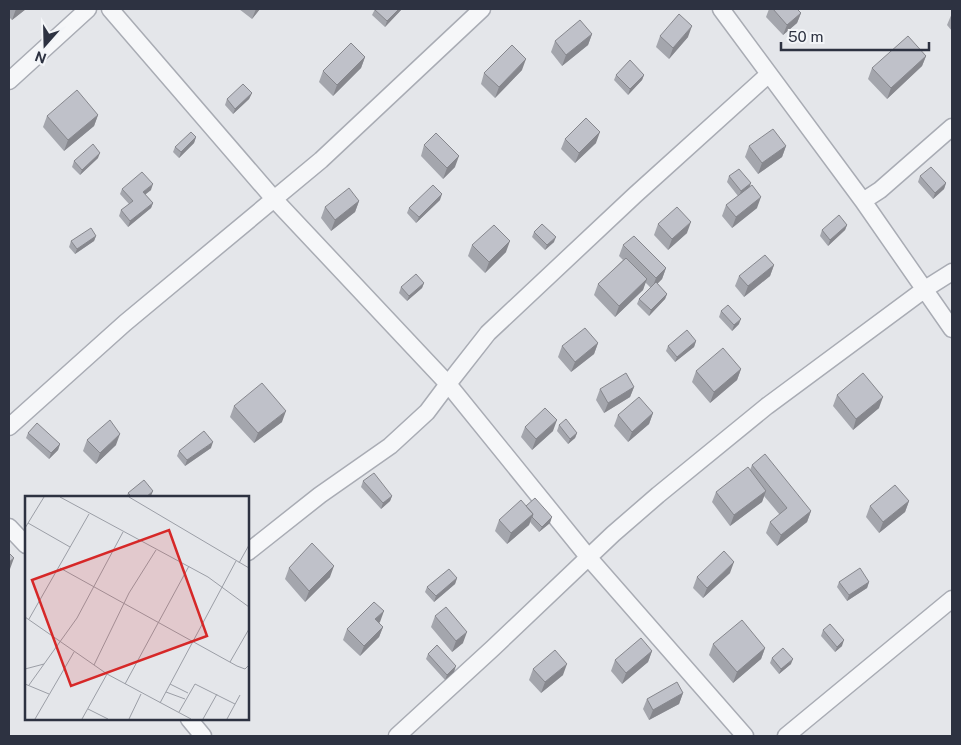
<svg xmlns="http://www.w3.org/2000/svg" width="961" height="745" viewBox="0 0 961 745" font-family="'Public Sans',sans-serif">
<rect width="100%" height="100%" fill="#e4e6ea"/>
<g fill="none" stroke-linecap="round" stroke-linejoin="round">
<defs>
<path id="minor" d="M110,9l164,190 174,185 141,174 156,178
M721,9l142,192 89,128
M9,81l79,-72
M863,201l17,-11 72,-63
M9,427l116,-104 196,-163 161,-151
M9,527l17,18
M248,552l72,-57 70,-49 37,-34 21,-28 40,-51 147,-138 134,-121
M189,719l14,17
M397,736l96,-88 120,-114 45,-39 109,-89 158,-117 27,-17
M786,736l166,-137"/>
</defs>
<use href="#minor" stroke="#a9acb4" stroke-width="19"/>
<use href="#minor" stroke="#f6f7f9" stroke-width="16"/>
</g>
<path fill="#a4a6ad" d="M9,9h17l-14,11 -3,-3z
M239,9h21l-8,10z
M375,9h27l-17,18 -13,-12z
M769,9h28l4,4 -4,10 -14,12 -17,-18z
M952,13v18l-5,-6z
M592,34l-4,11 -26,21 -11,-14 4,-11z
M660,36l28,1 -19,22 -13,-12z
M926,56l-4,10 -35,33 -19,-20 4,-11z
M365,57l-4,11 -28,28 -14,-14 4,-11z
M522,70l-27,28 -14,-14 3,-11z
M616,75h28l-2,5 -14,15 -14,-15z
M252,93l-3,6 -16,15 -8,-9 2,-6z
M98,115l-4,11 -30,25 -21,-24 4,-11z
M196,137l-2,6 -15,15 -6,-6 2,-5z
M565,139l31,4 -21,20 -14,-14z
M424,145l31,22 -12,12 -22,-23z
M749,146h37l-4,11 -24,17 -13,-17z
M98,158l-18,17 -8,-8 2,-6z
M729,176l20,11 8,21 -25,20 -10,-12 4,-11 12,-9 -11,-14z
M920,176l26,7 -2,6 -11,10 -15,-17z
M122,189l29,1 -6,4 8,9 -2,5 -23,19 -9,-11 2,-6 8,-6 -9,-10z
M440,200l-24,23 -9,-10 2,-5z
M359,201l-4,11 -24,19 -10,-13 4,-11z
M658,224l29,9 -19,17 -14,-15z
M847,225l-2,5 -17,16 -8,-10 2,-6z
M534,232l20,10 -9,8 -13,-13z
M96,236l-2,5 -19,13 -6,-7 2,-6z
M472,245l34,7 -21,21 -17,-17z
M623,245l43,23 -4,11 -5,5 10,10 -2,5 -16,17 -12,-12 2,-5 12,-11 -6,-6 -2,8 -28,27 -21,-22 4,-11 25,-24 -4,-4z
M774,265l-4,11 -26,21 -9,-11 4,-10z
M424,283l-2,5 -15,13 -8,-8 2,-6z
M721,311l18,13 -7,7 -13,-14z
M696,341l-2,6 -19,15 -9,-11 2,-5z
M598,343l-4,11 -23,18 -13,-15 4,-11z
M741,369l-4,11 -27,23 -18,-21 4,-11z
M634,387l-4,10 -26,16 -8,-13 4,-11z
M837,395l42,13 -26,22 -20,-24z
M234,406l48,16 -28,21 -24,-26z
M653,413l-4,11 -21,18 -14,-16 4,-11z
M559,425l18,8 -2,5 -7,6 -11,-13z
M525,427l28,4 -21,19 -11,-13z
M28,433l32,11 -2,6 -9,9 -23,-21z
M87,440l29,5 -20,19 -13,-13z
M211,448l-26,18 -8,-10 2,-5z
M752,465l59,46 -4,11 -30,24 -11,-13 4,-11 10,-7 -16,-19 -2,6 -32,24 -18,-24 4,-10 34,-22z
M363,481l29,15 -2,5 -9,8 -20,-22z
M128,493l23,3 -2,2h-23z
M909,501l-4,11 -26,21 -13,-16 4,-11z
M526,506l24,17 -11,9 -9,-10 -1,3 -22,19 -12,-13 4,-11z
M289,568l41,9 -25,25 -20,-23z
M730,573l-27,25 -10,-10 4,-11z
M457,578l-2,6 -21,18 -9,-10 2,-5z
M839,582h30l-2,6 -20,13 -10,-14z
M435,616l28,27 -11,9 -21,-25z
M380,622l-1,1 4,4 -4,10 -19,19 -17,-16 4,-11z
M823,630l19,16 -7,6 -14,-16z
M713,644l52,4 -4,11 -28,24 -24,-28z
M652,651l-4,11 -26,22 -11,-13 4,-11z
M428,654l26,18 -9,8 -19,-21z
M772,658l19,6 -12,10 -9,-11z
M533,669l30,6 -22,18 -12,-13z
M683,693l-4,11 -30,16 -6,-11 4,-10z"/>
<path fill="#86878d" d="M16,9h10l-14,11z
M256,9h4l-8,10z
M399,9h3l-17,18 2,-6z
M801,13l-4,10 -14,12 4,-10z
M692,26l-4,11 -19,22 4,-11z
M592,34l-4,11 -26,21 4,-11z
M926,56l-4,10 -35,33 4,-11z
M365,57l-4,11 -28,28 4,-11z
M526,59l-4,11 -27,28 4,-11z
M644,75l-2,5 -14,15 2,-6z
M252,93l-3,6 -16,15 2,-5z
M98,115l-4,11 -30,25 4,-11z
M600,132l-4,11 -21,20 4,-10z
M196,137l-2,6 -15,15 2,-6z
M786,146l-4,11 -24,17 4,-11z
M100,153l-2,5 -18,17 2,-5z
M459,156l-4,11 -12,12 4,-11z
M751,183l-2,6 -10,7 2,-5z
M946,183l-2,6 -11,10 2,-6z
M153,184l-2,6 -10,8 2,-6z
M442,194l-2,6 -24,23 3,-6z
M761,197l-4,11 -25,20 4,-11z
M359,201l-4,11 -24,19 4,-11z
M153,203l-2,5 -23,19 2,-6z
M691,222l-4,11 -19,17 4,-11z
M847,225l-2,5 -17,16 2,-6z
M96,236l-2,5 -19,13 2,-5z
M556,237l-2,5 -9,8 2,-5z
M510,241l-4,11 -21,21 4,-11z
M774,265l-4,11 -26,21 4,-11z
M666,268l-4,11 -10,10 4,-11z
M647,279l-4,11 -28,27 4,-11z
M424,283l-2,5 -15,13 2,-5z
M667,294l-2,5 -16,17 2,-6z
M741,319l-2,5 -7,7 2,-6z
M696,341l-2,6 -19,15 2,-5z
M598,343l-4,11 -23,18 4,-10z
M741,369l-4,11 -27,23 4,-11z
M634,387l-4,10 -26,16 4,-10z
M883,397l-4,11 -26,22 3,-11z
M286,411l-4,11 -28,21 4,-10z
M653,413l-4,11 -21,18 4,-10z
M557,420l-4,11 -21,19 4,-11z
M577,433l-2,5 -7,6 2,-5z
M120,434l-4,11 -20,19 4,-11z
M213,442l-2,6 -26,18 2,-6z
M60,444l-2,6 -9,9 2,-6z
M153,491l-2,5 -2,2h-4z
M766,491l-4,11 -32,24 4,-11z
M392,496l-2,5 -9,8 2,-6z
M909,501l-4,11 -26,21 4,-11z
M811,511l-4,11 -30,24 4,-11z
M533,514l-4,11 -22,19 4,-11z
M552,517l-2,6 -11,9 3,-5z
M14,558l-4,11h-1v-7z
M734,562l-4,11 -27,25 4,-10z
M334,566l-4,11 -25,25 4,-11z
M457,578l-2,6 -21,18 2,-6z
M869,582l-2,6 -20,13 2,-6z
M384,611l-4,11 -9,8 4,-11z
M383,627l-4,10 -19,19 4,-10z
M467,632l-4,11 -11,9 4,-11z
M844,640l-2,6 -7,6 2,-5z
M765,648l-4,11 -28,24 4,-11z
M652,651l-4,11 -26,22 4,-11z
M793,659l-2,5 -12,10 2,-5z
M567,664l-4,11 -22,18 4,-11z
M456,666l-2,6 -9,8 2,-5z
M683,693l-4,11 -30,16 4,-10z"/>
<path fill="#bfc1c9" stroke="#86878d" d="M374,9h25l-12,12z
M773,9h24l4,4 -14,12z
M679,14l13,12 -19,22 -13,-12z
M580,20l12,14 -26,21 -11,-14z
M908,36l18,20 -35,32 -19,-20z
M351,43l14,14 -28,28 -14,-14z
M512,45l14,14 -27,28 -15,-14z
M630,60l14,15 -14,14 -14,-14z
M243,84l9,9 -17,16 -8,-10z
M77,90l21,25 -30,25 -21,-24z
M586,118l14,14 -21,21 -14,-14z
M773,129l13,17 -24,17 -13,-17z
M191,132l5,5 -15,15 -6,-5z
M436,133l23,23 -12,12 -23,-23z
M93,144l7,9 -18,17 -8,-9z
M931,167l15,16 -11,10 -15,-17z
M739,169l12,14 -10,8 -12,-15z
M142,172l11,12 -10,8 10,11 -23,18 -9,-11 12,-9 -11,-12z
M433,185l9,9 -23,23 -10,-9z
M752,185l9,12 -25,20 -10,-12z
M349,188l10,13 -24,19 -10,-13z
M677,207l14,15 -19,17 -14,-15z
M839,215l8,10 -17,15 -8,-10z
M542,224l14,13 -9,8 -13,-13z
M494,225l16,16 -21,21 -17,-17z
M91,228l5,8 -19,13 -6,-8z
M634,236l32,32 -10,10 -33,-33z
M765,255l9,10 -26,21 -9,-10z
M626,258l21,21 -28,27 -21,-22z
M416,274l8,9 -15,13 -8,-9z
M656,282l11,12 -16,16 -12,-11z
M728,305l13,14 -7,6 -13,-14z
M585,328l13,15 -23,19 -13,-16z
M687,330l9,11 -19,16 -9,-11z
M723,348l18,21 -27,23 -18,-21z
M626,373l8,14 -26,16 -8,-14z
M863,373l20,24 -27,22 -19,-24z
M262,383l24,28 -28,22 -24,-27z
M639,397l14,16 -21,19 -14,-17z
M545,408l12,12 -21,19 -11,-12z
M566,419l11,14 -7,6 -11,-14z
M110,420l10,14 -20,19 -13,-13z
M37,423l23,21 -9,9 -23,-20z
M204,431l9,11 -26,18 -8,-9z
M765,454l46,57 -30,24 -11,-13 17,-14 -35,-43z
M748,467l18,24 -32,24 -18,-23z
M374,473l18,23 -9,7 -20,-22z
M144,480l9,11 -8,7h-12l-5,-5z
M895,485l14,16 -26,21 -13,-16z
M535,498l17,19 -10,10 -10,-10 1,-3 -7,-8z
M521,500l12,14 -22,19 -12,-13z
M312,543l22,23 -25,25 -20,-23z
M724,551l10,11 -27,26 -10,-11z
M9,553l5,5 -5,4z
M860,568l9,14 -20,13 -10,-13z
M449,569l8,9 -21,18 -9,-9z
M374,602l10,9 -9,8 8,8 -19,19 -17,-17z
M446,607l21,25 -11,9 -21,-25z
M742,620l23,28 -28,24 -24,-28z
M830,624l14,16 -7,7 -14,-17z
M641,638l11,13 -26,22 -11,-13z
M437,645l19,21 -9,9 -19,-21z
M783,648l10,11 -12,10 -9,-11z
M555,650l12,14 -22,18 -12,-13z
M677,682l6,11 -30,17 -6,-11z"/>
<g transform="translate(25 496)">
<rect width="224" height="224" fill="#e4e6ea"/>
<path fill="none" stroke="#9b9ea6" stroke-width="1" d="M35,1l148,80 41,30M104,1l120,71M3,27l42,24M0,32l19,-31M214,67l10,-18M35,72l177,98 8,3 4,-4M0,121l82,57 84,45M4,123l60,-105M205,166l19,-33M69,169l35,-72 27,-43M0,173l19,-5M0,188l24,10M100,188l64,-118M145,188l18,9M4,189l48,-67 46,-86M141,196l19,7M135,207l76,-142M63,213l20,10M154,216l16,-28 40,20M10,223l39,-67M57,223l25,-45M104,223l12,-25M178,223l14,-25M202,223l13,-24"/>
<path fill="#d62828" fill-opacity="0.15" stroke="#d62828" stroke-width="2.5" d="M144,34l38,106 -136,50 -39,-106z"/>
<rect width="224" height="224" fill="none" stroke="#2d3241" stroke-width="2.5"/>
</g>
<rect width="961" height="745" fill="none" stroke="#2d3241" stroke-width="20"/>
<g transform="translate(45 45) rotate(200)" stroke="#f3f5f8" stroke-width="4" paint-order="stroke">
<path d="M0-4L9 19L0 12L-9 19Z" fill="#2d3241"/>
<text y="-8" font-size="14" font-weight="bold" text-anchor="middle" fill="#2d3241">N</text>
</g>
<path d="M781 42v8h148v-8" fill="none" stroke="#2d3241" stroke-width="2.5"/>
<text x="788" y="42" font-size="15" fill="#2d3241" stroke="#f3f5f8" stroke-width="4" paint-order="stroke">50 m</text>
</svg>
